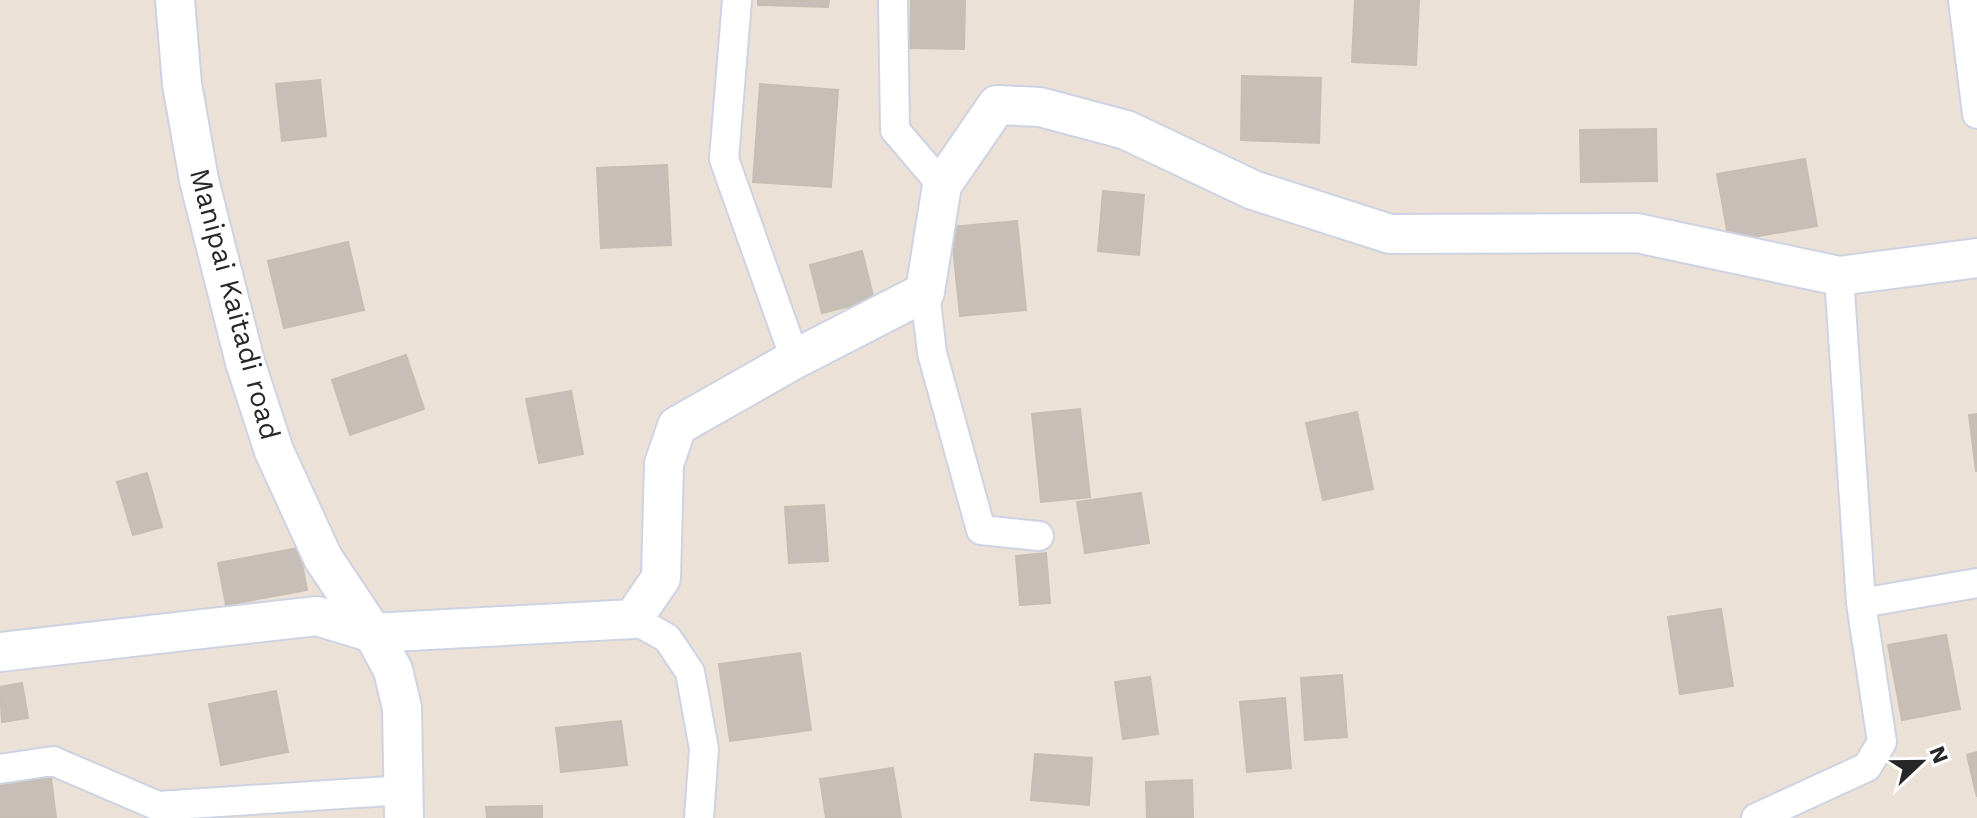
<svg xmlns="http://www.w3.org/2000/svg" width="1977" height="818" viewBox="0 0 1977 818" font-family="'Work Sans',sans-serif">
<rect width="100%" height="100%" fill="#ece1d7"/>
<path fill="#c7beb7" stroke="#c7bdb1" stroke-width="2" d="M758,0h71l-1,7 -70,-2z
M911,0h54l-1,49 -54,-1z
M1355,0h64l-3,65 -64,-3z
M1242,76l79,2 -2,65 -78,-3z
M320,80l6,56 -44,5 -6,-57z
M760,84l78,6 -7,97 -78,-5z
M1656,129l1,52 -76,1 -1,-52z
M1805,159l12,67 -88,15 -12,-67z
M667,165l4,80 -70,3 -4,-80z
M1103,191l41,4 -5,60 -41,-4z
M1017,221l9,89 -66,6 -9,-89z
M348,242l16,68 -80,18 -16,-67z
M862,251l12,49 -52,13 -12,-48z
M406,355l18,54 -74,26 -18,-55z
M571,391l12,63 -44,9 -13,-64z
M1080,409l10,88 -49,5 -9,-88z
M1357,412l16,77 -50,11 -17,-77z
M1977,414v57h-1l-7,-56z
M147,473l15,54 -29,8 -16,-53z
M1141,493l8,50 -64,10 -8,-51z
M824,505l4,56 -39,2 -4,-56z
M299,548l8,42 -81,15 -8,-42z
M1046,553l4,50 -30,2 -4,-49z
M1721,609l12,77 -53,8 -12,-77z
M1946,635l14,74 -58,11 -14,-75z
M800,653l11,77 -81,11 -11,-77z
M1342,675l5,62 -42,3 -4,-62z
M1150,677l8,57 -35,5 -8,-57z
M22,683l6,35 -26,4 -2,-35z
M276,691l12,61 -67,13 -12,-61z
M1285,698l6,70 -44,4 -7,-70z
M621,721l6,44 -66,7 -5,-44z
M1977,752v45l-10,-42z
M1035,754l57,4 -3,47 -58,-5z
M893,768l8,50h-75l-6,-39z
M51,778l5,40h-56v-35z
M1192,780l1,38h-46l-1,-36z
M542,806v12h-55l-1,-11z"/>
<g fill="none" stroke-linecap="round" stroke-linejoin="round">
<defs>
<path id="street" d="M737,0l-13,159 71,200
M893,0l2,130 47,55
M1963,0l14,114
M1839,276l22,327 116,-20
M925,292l7,61 49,177 58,6
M633,619l34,19 23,34 14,77 -5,69
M0,769l53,-8 105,45 247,-16
M1756,818l111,-51 15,-25 -21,-139"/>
<path id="secondary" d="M175,0l7,84 17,96 46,182 29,89 49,107 50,75 20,37 9,38 2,110
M0,652l317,-36 56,17 260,-14 28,-41 3,-114 13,-38 118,-67 130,-67 17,-107 55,-80 43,2 86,23 127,60 137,44 247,-1 202,43 138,-18"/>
</defs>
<use href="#street" stroke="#cdd3e2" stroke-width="32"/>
<use href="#secondary" stroke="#cdd3e2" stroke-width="42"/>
<use href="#street" stroke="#fff" stroke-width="28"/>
<use href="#secondary" stroke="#fff" stroke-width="38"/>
</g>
<g text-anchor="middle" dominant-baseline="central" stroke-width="6" stroke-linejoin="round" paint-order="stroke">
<g font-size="28" fill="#272727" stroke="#fff">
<text transform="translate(235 304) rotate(75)">Manipai Kaitadi road</text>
</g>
</g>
<g transform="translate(1921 762) rotate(68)" stroke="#ffffff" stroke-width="6" paint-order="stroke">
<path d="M0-6L14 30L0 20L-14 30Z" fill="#272727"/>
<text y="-12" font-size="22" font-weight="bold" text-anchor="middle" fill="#272727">N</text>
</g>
</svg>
